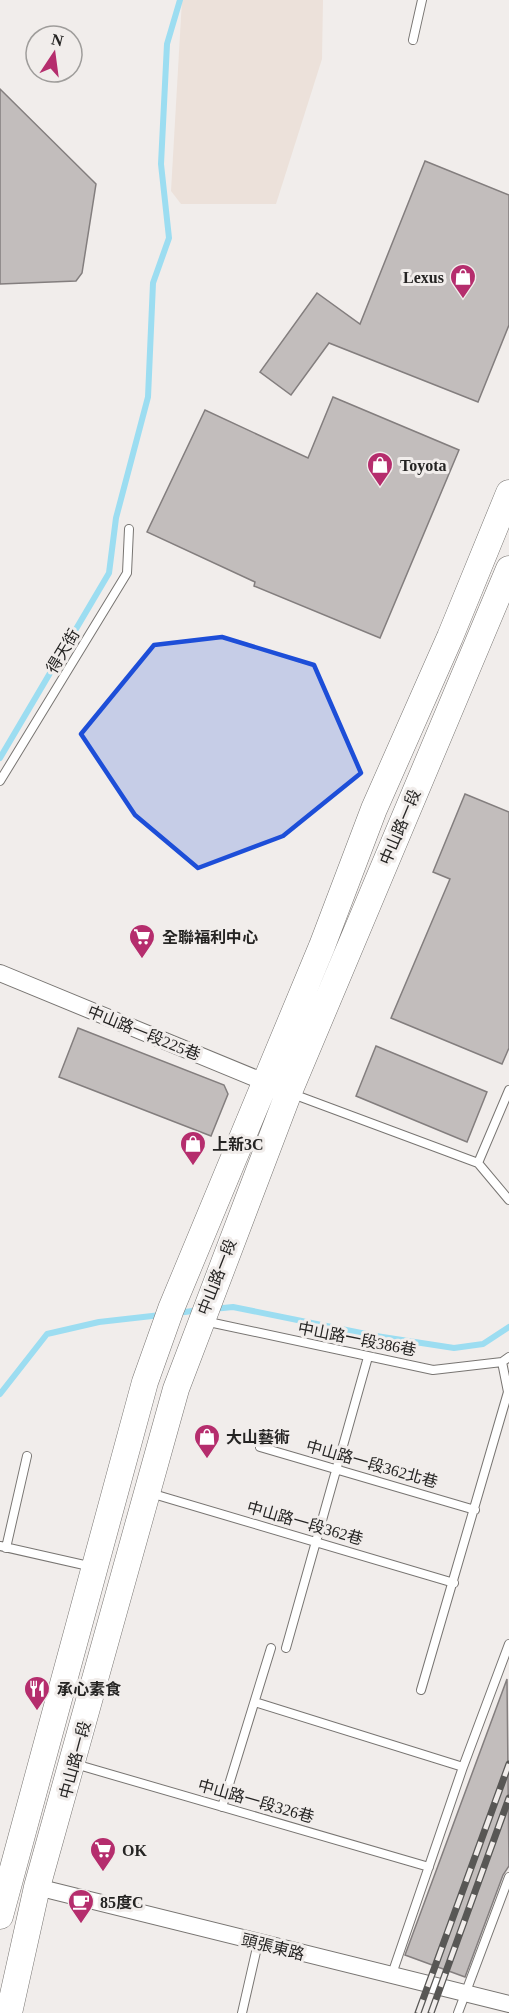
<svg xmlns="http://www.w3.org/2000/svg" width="509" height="2013" viewBox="0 0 509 2013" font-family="'Times New Roman','Noto Sans TC',serif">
<rect width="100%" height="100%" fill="#f1edeb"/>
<path fill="#ece1da" d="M182,0h141l-1,59 -46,145h-95l-10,-13z"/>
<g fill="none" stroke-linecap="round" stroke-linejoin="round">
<path stroke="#9cddf1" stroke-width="6" d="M0,758l109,-185 7,-55 32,-121 5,-114 16,-45 -8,-74 6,-120 13,-44
M213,1309l20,-2 143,29 78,12 29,-4 26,-17
M177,1313l23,-3
M0,1394l47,-60 52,-12 62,-7"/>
</g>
<path fill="#c2bdbc" stroke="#837e7e" stroke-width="1.5" d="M0,89l96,95 -14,89 -6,8 -76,3z
M425,161l84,34v130l-31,77 -149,-59 -38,52 -31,-23 57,-79 43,31z
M333,397l126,53 -79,188 -126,-52 1,-4 -108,-50 58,-122 103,48z
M465,794l44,18v236l-7,16 -111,-46 59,-139 -17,-7z
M78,1028l146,57 4,9 -17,42 -152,-59z
M376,1046l111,46 -20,50 -111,-46z
M507,1679l2,187 -6,9 -38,102 -60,-22z"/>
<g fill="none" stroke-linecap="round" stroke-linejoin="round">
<defs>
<path id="lane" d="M413,40l9,-40
M0,781l127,-208 2,-44
M290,1093l188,70 31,37
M478,1163l31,-73
M204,1321l229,49 69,-8 7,-5
M260,1447l215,63
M150,1493l304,90
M0,1546l93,21
M6,1548l21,-92
M286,1648l82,-291
M421,1690l87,-298 -6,-30
M255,1702l208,65
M75,1764l354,103
M222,1807l49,-159
M391,1977l72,-210 46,-123
M242,2013l16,-70
M458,2013l51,-136"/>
<path id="street" d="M0,973l274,113
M37,1887l472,117"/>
<path id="primary" d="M0,1916l145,-534 26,-73 151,-363 52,-137 76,-172 59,-144
M9,2013l28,-126 139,-498 113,-297 220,-523"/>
</defs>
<use href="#lane" stroke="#787572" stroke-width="10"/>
<use href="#street" stroke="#787572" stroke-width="18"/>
<use href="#primary" stroke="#787572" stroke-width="27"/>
<use href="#lane" stroke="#fff" stroke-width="8"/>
<use href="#street" stroke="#fff" stroke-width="16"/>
<use href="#primary" stroke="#fff" stroke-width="26"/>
<defs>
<path id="rail" d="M418,2013l91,-249
M431,2013l78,-215"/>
</defs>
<use href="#rail" stroke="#585755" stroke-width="7"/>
<use href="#rail" stroke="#f1edeb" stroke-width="4.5" stroke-dasharray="14" stroke-linecap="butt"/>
</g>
<path fill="#1d4ed8" fill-opacity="0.2" stroke="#1d4ed8" stroke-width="4.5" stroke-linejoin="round" d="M222,637l92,28 47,108 -78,63 -85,32 -63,-53 -54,-81 73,-89z"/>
<defs>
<symbol id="shop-pin" viewBox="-11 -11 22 30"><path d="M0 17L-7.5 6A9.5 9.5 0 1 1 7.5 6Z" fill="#b52d6d" stroke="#f1edeb"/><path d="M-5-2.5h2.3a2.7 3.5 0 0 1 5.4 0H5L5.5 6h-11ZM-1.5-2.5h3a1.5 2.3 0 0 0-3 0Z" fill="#fff"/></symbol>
<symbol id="supermarket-pin" viewBox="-11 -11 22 30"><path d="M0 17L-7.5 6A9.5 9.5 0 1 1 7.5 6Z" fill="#b52d6d" stroke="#f1edeb"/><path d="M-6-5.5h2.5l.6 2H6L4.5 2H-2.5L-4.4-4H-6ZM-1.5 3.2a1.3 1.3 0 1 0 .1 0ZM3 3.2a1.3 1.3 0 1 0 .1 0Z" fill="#fff"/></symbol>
<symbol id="restaurant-pin" viewBox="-11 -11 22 30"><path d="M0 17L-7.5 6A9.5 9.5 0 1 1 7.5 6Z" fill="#b52d6d" stroke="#f1edeb"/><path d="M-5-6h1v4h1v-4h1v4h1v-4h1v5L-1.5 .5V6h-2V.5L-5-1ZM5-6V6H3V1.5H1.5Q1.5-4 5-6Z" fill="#fff"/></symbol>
<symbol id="cafe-pin" viewBox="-11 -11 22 30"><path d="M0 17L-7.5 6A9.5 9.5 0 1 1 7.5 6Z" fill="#b52d6d" stroke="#f1edeb"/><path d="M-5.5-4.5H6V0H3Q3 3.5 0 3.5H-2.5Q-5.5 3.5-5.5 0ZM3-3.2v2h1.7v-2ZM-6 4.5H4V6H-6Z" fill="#fff"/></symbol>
</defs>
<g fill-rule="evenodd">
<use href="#shop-pin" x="448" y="262" width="30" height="40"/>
<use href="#shop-pin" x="365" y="450" width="30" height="40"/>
<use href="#supermarket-pin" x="127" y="922" width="30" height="40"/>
<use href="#shop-pin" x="178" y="1129" width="30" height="40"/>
<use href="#shop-pin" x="192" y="1422" width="30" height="40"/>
<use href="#restaurant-pin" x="22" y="1674" width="30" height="40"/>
<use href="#supermarket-pin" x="88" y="1835" width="30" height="40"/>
<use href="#cafe-pin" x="66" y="1887" width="30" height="40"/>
</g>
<g text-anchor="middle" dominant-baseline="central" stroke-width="6" stroke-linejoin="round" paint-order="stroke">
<g font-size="16" font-weight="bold" fill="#252423" stroke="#f1edeb" text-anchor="start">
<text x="444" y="277" text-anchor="end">Lexus</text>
<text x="400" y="465">Toyota</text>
<text x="162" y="937">全聯福利中心</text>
<text x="212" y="1144">上新3C</text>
<text x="226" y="1437">大山藝術</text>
<text x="57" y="1689">承心素食</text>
<text x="122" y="1850">OK</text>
<text x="100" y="1902">85度C</text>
</g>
<g font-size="16" fill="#252423" stroke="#f1edeb">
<text transform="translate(63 651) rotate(-59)">得天街</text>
<text transform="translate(400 827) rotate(-67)">中山路一段</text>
<text transform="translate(144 1033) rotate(22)">中山路一段225巷</text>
<text transform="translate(217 1277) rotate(-69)">中山路一段</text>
<text transform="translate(357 1339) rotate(11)">中山路一段386巷</text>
<text transform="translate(372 1464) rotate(16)">中山路一段362北巷</text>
<text transform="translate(305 1523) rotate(16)">中山路一段362巷</text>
<text transform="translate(75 1760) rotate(-75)">中山路一段</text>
<text transform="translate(256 1801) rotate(16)">中山路一段326巷</text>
<text transform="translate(273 1947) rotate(14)">頭張東路</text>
</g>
</g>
<g transform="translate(54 54) rotate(13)"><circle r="28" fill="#f1edeb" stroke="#9f9d9b" stroke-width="1.5"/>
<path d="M0-4.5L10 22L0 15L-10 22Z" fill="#b52d6d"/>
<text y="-9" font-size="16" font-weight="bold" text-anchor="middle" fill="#252423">N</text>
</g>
</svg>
